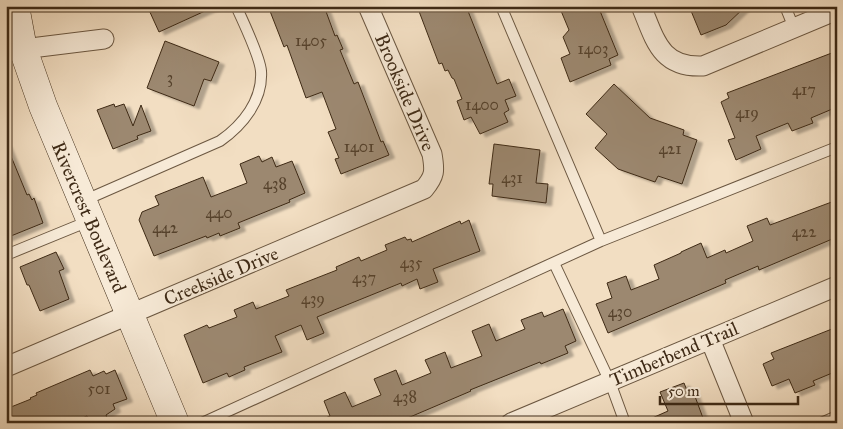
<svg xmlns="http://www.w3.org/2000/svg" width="843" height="429" viewBox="0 0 843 429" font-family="'IM FELL Great Primer',serif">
<defs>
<filter id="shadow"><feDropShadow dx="5.5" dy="3" stdDeviation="1" flood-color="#0004"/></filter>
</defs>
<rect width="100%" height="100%" fill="#f2dec2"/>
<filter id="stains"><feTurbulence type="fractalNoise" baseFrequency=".004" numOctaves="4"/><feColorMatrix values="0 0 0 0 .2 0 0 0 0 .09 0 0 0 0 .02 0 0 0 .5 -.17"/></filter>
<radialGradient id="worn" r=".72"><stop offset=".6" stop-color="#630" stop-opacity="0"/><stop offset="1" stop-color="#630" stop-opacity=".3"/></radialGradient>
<path fill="#9c886f" stroke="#3e2a16" filter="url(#shadow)" d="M158,6h58l-57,26 -10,-22z
M268,6h56l11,30 2,-1 6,14 -3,1 14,34 4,-2 23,60 2,-1 6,14 -48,19 -6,-15 4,-1 -11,-26 8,-3 -14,-37 -16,6 -19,-53 -3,2z
M417,6h49l31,78 12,-5 7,17 -11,4 4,10 -5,3 4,9 -28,12 -9,-17 -7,3 -7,-19 5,-2 -8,-20 -2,-1 -4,-8 -3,1 -3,-8 -3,1z
M559,6h39l20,49 -9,4 2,6 -41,17 -9,-24 9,-4 -7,-17 6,-7z
M689,6h57l-20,19 -25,10z
M165,41l54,21 -8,19 -7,-2 -10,27 -47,-18z
M837,51v56l-26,11 2,5 -21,8 -4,-8 -32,13 5,13 -25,11 -8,-20 7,-2 -14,-36 8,-4 -2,-5z
M614,84l36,34 34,12 -1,5 14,5 -15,44 -24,-8 -3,6 -37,-13 -23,-21 12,-14 -21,-20z
M114,104l1,3 9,-3 9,22 8,-21 10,26 -14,5 1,3 -25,10 -16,-39z
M6,144l21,51 2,-1 3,6 2,-2 9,25 -37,15z
M494,144l46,6 -4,33 12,1 -2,19 -54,-7 1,-12h-4z
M259,156l3,6 10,-5 4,10 16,-6 13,32 -16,7 1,2 -52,21 2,5 -20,8 -1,-3 -12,5 -1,-2 -52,20 -15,-36 3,-8 17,-7 -4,-9 48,-19 8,20 36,-14 -7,-19z
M837,200v37l-78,33 -1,-4 -33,14 1,3 -118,50 -12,-29 16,-6 -5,-15 19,-7 5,14 28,-11 -5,-14 27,-12v-1l20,-9 6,15 18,-8 1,3 27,-12 -6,-15 20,-8 3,7z
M469,220l11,31 -47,18 5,13 -18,7 -3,-10 -15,7 -1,-3 -84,34 7,16 -17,7 -6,-15 -26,11 7,16 -38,15 1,3 -16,7 -2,-4 -24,10 -19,-48 23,-10 2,3 28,-11 -3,-7 19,-8 3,7 33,-13 -3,-6 51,-20 -1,-3 23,-10 2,4 26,-11 -2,-5 20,-8 2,3 4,-1 1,3 48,-21 1,3z
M56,252l8,17 -5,2 10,28 -29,12 -11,-26h-2l-7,-18z
M563,309l13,32 -11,5 3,7 -27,11 -1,-2 -70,28 1,1 -75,32h-82l16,-7 -6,-15 21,-9 7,15 29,-12 -7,-16 22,-9 6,15 29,-12 -6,-13 20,-8 6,16 31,-12 -10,-25 17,-7 7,17 29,-12 -4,-9 21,-8 2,5z
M837,327v44l-24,10 2,4 -20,8 -6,-14 -17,7 -9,-22 11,-5 -3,-6z
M90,370l3,6 11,-5 2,3 9,-4 12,29 -14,5 2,5 -9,6 3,8h-19l-3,-7 -16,7h-65v-14l25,-10 -1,-1 7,-3 -1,-2z
M684,383l4,10 5,-2 10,27 -13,5h-49l27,-12 -8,-19z"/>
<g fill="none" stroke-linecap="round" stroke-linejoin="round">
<defs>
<path id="lane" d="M501,6l100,235
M785,6l9,22
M83,201l137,-60c23,-16 43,-41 41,-70 -1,-14 -18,-50 -25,-65
M6,255l83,-34
M554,263l56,119 15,41
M202,423l399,-182 236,-94
M821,423l16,-7"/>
<path id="street" d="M641,6c14,33 19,62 62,60l134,-56
M23,49l81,-10
M710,339l34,84
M6,367l418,-178c11,-13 11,-18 8,-35l-64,-148
M511,423l326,-137"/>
<path id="secondary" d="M15,6l8,43 20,57 132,317"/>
</defs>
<use href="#lane" stroke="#6b5741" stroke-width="12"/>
<use href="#street" stroke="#6b5741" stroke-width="21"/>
<use href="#secondary" stroke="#3e2a16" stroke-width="29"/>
<use href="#lane" stroke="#f7ead7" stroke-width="10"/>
<use href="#street" stroke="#f7ead7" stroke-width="19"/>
<use href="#secondary" stroke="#f7ead7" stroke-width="28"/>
</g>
<g text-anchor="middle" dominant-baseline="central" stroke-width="4" stroke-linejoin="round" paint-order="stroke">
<g font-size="16" fill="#56422c">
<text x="311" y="40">1405</text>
<text x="593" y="48">1403</text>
<text x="170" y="77">3</text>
<text x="804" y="89">417</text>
<text x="482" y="104">1400</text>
<text x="747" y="112">419</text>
<text x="359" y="146">1401</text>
<text x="670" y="148">421</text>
<text x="512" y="177">431</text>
<text x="275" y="183">438</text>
<text x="219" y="212">440</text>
<text x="165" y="227">442</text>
<text x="804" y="231">422</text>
<text x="411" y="262">435</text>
<text x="364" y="277">437</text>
<text x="313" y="298">439</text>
<text x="620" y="311">430</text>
<text x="99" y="388">501</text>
<text x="405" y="396">438</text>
</g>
<g font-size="19" fill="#3e2a16" stroke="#f7ead7">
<text transform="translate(405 92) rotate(67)">Brookside Drive</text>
<text transform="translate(89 217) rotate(67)">Rivercrest Boulevard</text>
<text transform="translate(221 276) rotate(-23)">Creekside Drive</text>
<text transform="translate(674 354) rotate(-23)">Timberbend Trail</text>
</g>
</g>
<rect width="843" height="429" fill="none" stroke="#f2dec2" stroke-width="25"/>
<rect x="8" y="8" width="828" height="414" fill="none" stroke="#3e2a16" stroke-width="2.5"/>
<rect x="12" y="12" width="818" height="404" fill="none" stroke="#3e2a16"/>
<path d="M660 396v8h138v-8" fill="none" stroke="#3e2a16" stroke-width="2.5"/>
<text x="668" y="396" font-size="15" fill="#3e2a16" stroke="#f7ead7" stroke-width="4" paint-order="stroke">50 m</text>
<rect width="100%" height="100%" filter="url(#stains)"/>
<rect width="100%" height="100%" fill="url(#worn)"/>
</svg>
